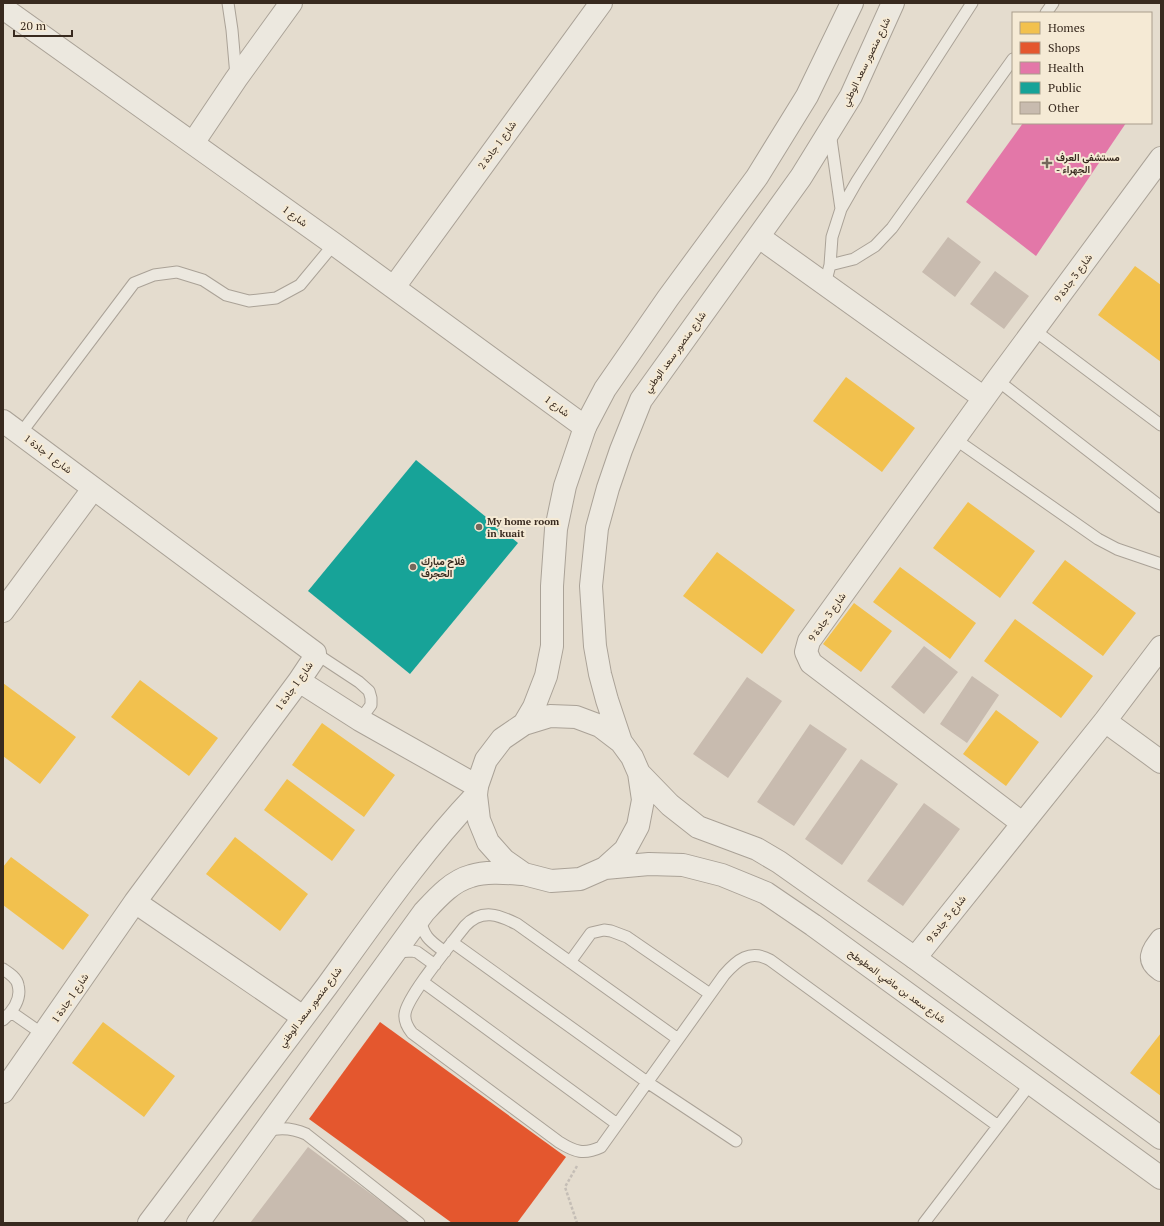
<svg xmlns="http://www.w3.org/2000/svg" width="1164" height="1226" viewBox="0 0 1164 1226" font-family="'PT Serif',Vazirmatn,serif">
<rect width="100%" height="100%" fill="#e4dcce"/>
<path fill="#f2c14e" d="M1135,266l26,19v77l-63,-47z
M846,377l69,51 -33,44 -69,-51z
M968,502l67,49 -35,47 -67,-50z
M717,552l78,58 -33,44 -79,-58z
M1065,560l71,53 -33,43 -71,-53z
M900,567l76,56 -26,36 -77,-57z
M854,603l38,28 -31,41 -38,-28z
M1015,619l78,57 -32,42 -77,-57z
M140,680l78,58 -29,38 -78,-59z
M3,683l73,54 -36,47 -37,-28z
M996,710l43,32 -33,44 -43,-32z
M322,723l73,52 -31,42 -72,-52z
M287,779l68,51 -23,31 -68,-51z
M235,837l73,57 -28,37 -74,-57z
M11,857l78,58 -26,35 -60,-45v-38z
M103,1022l72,54 -31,41 -72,-54z
M1161,1033v63l-31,-23z"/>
<path fill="#e4572e" d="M380,1022l186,135 -49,66h-65l-143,-104z"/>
<path fill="#e377a8" d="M1023,123h103l-90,133 -70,-54z"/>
<path fill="#17a398" d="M416,460l102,83 -108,131 -102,-83z"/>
<path fill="#c8bbaf" d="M948,237l33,25 -26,35 -33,-25z
M995,271l34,25 -25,33 -34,-25z
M924,646l34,26 -34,42 -33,-27z
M972,676l27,19 -32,48 -27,-19z
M747,677l35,24 -54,77 -35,-24z
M810,724l37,25 -53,77 -37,-24z
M861,759l37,25 -56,81 -37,-26z
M924,803l36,26 -57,77 -36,-25z
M308,1147l102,76h-160z"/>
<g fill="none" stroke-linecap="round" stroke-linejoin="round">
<defs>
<path id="service" d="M228,3l4,27 4,46
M1046,13l7,-10
M830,132l11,77
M830,265l24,-6 21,-13 17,-18 121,-169
M825,284l5,-19 2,-28 9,-28 16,-28 115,-178
M1034,330l127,95
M997,380l164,127
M21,433l113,-150 20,-8 23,-3 26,8 23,15 23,6 27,-3 24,-13 34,-41
M955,439l143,100 19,10 44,15
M315,653l44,29 10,9 2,7v7l-11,15
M420,917c3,20 10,24 25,35
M452,942l195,140 89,59
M396,952l16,-1 5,1 18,13
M570,962l21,-29 13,-3 7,1 16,6 83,57
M3,969c6,4 14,9 15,16 4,14 -6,27 -15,35
M423,982l194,142
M11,1012l33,23
M678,1039l-161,-115c-18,-9 -35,-16 -52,2 -13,17 -58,70 -60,88 -1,8 3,14 7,19l147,109c16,10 25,13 42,5l123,-172c13,-15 26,-26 46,-15l228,166
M266,1131c14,-4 27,-3 40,3l113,89
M924,1223l107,-140"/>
<path id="minor" d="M3,8l331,236 251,183
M193,143l43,-64 55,-76
M759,237l225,161
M394,287l207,-284
M3,421l312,232v4l-16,24 -164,221 -132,190
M3,611l90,-122
M299,681l61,39 117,66
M1105,721l56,41
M1022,823l-211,-160 -5,-11 3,-11 188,-261 164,-222
M135,902l168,115
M1161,940c-9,12 -15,20 0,30
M915,958l190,-237 56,-74"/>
<path id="tertiary" d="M524,724l10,-17 12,-31 6,-30v-60l4,-57 9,-43 20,-59 20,-38 63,-91 89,-121 50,-81 45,-93
M621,742l-14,-42 -7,-26 -5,-28 -4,-60 6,-58 11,-40 13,-38 20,-50 160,-223 50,-81 42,-93
M639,773l4,27 -5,26 -13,24 -20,18 -25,11 -29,2 -27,-7 -20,-14 -16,-18 -9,-22 -3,-25 1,-9 9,-26 16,-21 22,-15 26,-8 26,1 24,9 21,16 11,15 7,16 31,32 28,22 59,22 22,13 136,96 246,180
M605,868l44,-4 34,1 39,10 44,18 47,32 348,253
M149,1223c59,-79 119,-158 178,-237 48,-66 93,-132 149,-191
M198,1223l226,-311c13,-14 28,-31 47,-36 16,-5 36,-3 53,-2"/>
</defs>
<use href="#service" stroke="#aaa297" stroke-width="13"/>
<use href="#minor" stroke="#aaa297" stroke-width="24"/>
<use href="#tertiary" stroke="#aaa297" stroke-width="24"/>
<path stroke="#c5beb6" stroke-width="2.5" stroke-dasharray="3 2" stroke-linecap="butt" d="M577,1166l-12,21 12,36"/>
<use href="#service" stroke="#ece8df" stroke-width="11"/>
<use href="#minor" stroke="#ece8df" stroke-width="22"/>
<use href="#tertiary" stroke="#ece8df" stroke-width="22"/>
</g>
<g fill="#74685c" stroke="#f5ead5" stroke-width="1.5">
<path d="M1045 157h4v4h4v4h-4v4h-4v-4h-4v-4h4z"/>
<circle cx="479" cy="527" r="4"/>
<circle cx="413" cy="567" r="4"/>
</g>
<g text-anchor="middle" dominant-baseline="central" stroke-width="4" stroke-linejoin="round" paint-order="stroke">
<g font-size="10" fill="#382a1f" stroke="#f5ead5">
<text transform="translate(866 62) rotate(-64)">شارع منصور سعد الوطني</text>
<text transform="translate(497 145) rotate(-54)">شارع 1 جادة 2</text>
<text transform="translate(295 216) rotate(36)">شارع 1</text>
<text transform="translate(1073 278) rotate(-54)">شارع 3 جادة 9</text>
<text transform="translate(675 352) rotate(-54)">شارع منصور سعد الوطني</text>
<text transform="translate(557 406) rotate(36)">شارع 1</text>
<text transform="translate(48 454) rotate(37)">شارع 1 جادة 1</text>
<text transform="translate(827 617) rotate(-55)">شارع 3 جادة 9</text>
<text transform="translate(294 686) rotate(-55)">شارع 1 جادة 1</text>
<text transform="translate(946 919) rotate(-52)">شارع 3 جادة 9</text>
<text transform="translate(897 986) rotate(36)">شارع سعد بن ماضي المطوطح</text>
<text transform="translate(70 998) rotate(-56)">شارع 1 جادة 1</text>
<text transform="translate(310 1007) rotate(-53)">شارع منصور سعد الوطني</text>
</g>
<g font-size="10" font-weight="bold" fill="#382a1f" stroke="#f5ead5" text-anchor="start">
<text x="1056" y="157">مستشفى العرف<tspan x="1056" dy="12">- الجهراء</tspan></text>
<text x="487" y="521">My home room<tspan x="487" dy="12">in kuait</tspan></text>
<text x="421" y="561">فلاح مبارك<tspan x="421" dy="12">الحجرف</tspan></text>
</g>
</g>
<rect width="1164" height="1226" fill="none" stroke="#382a1f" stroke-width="8"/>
<rect x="1012" y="12" width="140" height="112" fill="#f5ead5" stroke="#a99d8c"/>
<rect x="1020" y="22" width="20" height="12" fill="#f2c14e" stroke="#a99d8c"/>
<text x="1048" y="32" font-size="12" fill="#382a1f">Homes</text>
<rect x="1020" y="42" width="20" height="12" fill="#e4572e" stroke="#a99d8c"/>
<text x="1048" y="52" font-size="12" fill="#382a1f">Shops</text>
<rect x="1020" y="62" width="20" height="12" fill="#e377a8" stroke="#a99d8c"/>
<text x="1048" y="72" font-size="12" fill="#382a1f">Health</text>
<rect x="1020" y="82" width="20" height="12" fill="#17a398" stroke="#a99d8c"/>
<text x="1048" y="92" font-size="12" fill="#382a1f">Public</text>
<rect x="1020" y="102" width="20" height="12" fill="#c8bbaf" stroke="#a99d8c"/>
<text x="1048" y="112" font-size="12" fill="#382a1f">Other</text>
<path d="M14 30v6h58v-6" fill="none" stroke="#382a1f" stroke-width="2"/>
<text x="20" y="30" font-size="12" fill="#382a1f" stroke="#f5ead5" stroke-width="3" paint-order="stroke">20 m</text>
</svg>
